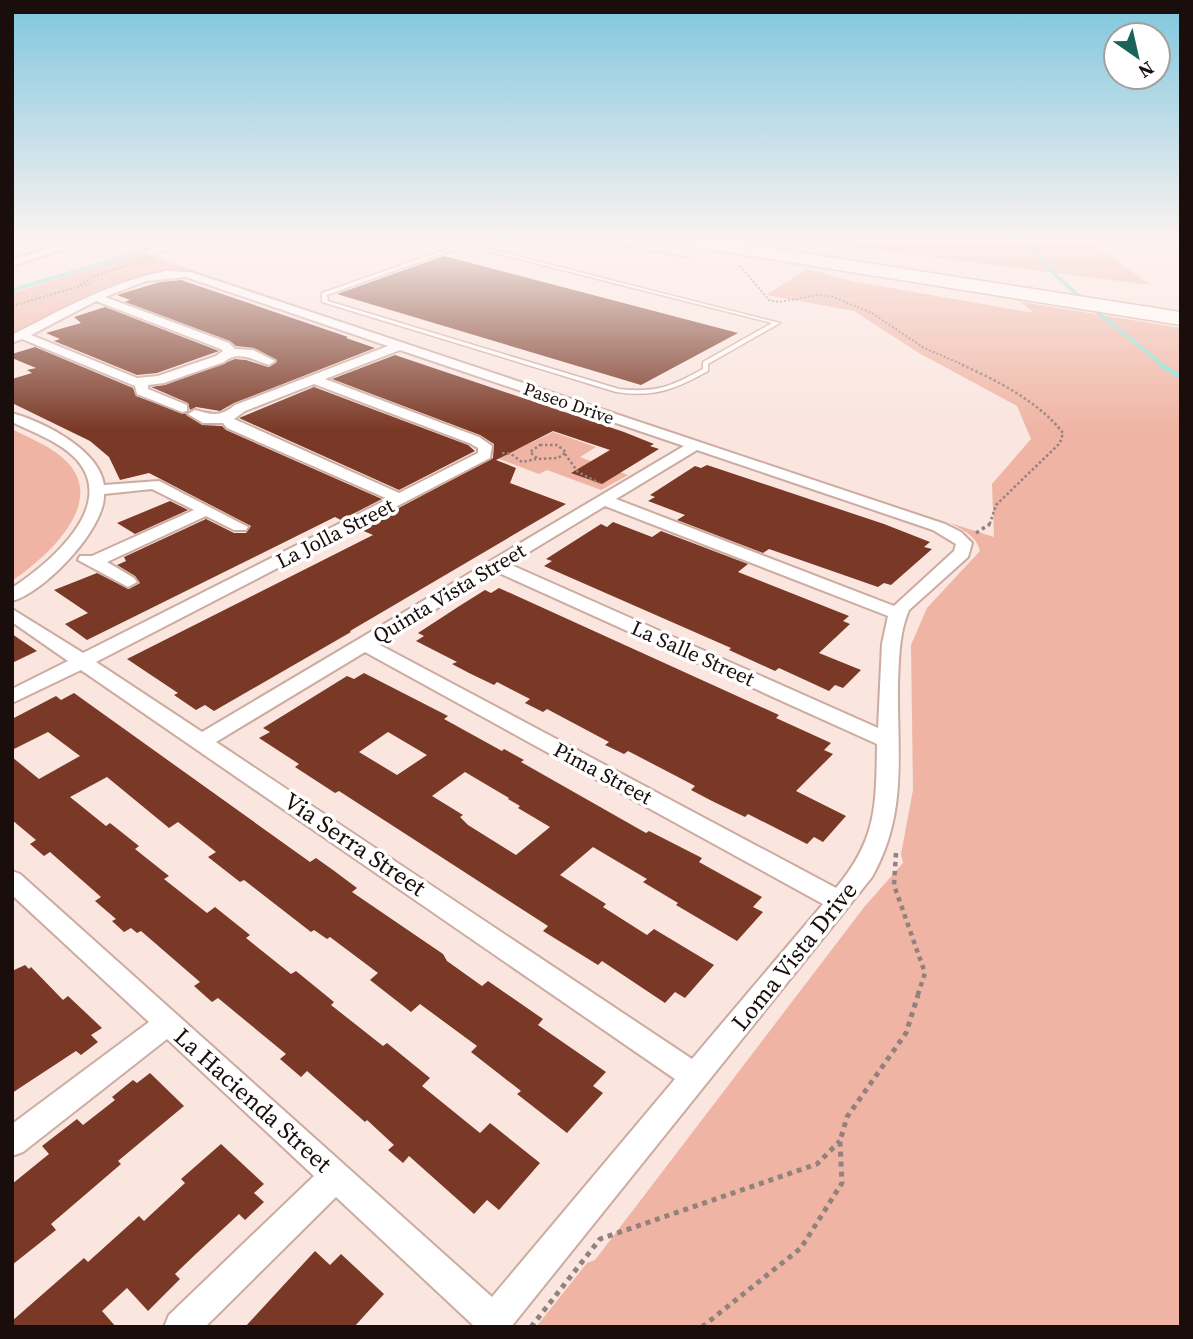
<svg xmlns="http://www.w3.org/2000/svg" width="1193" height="1339" viewBox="0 0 1193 1339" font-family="'Source Serif 4',serif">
<rect width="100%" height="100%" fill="#fae5df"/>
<path fill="#efb4a3" d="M814,242h276l61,43z
M143,253l51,18 -35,2 -64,18 -83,42v-40z
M807,269l44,12 183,32 -13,-11 160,26v999h-645l51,-64 8,-3 270,-354 38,-43 -2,-9 12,-64 -2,-145 16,-37 53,-57c-4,-16 -17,-21 -30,-28l44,14 -2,-53 39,-45 -14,-33 -98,-53 -65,-42 -88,-16z
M12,429c19,10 41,18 56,34 39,42 -24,96 -56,118z
M553,432l43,15 -16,10 48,18 -27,15 -54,-20 -8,4 -42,-16 3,-7 18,-2z"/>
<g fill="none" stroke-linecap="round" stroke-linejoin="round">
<path stroke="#7fe1d0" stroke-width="3.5" d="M1028,242l20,26 35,32
M12,290l125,-37 23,-11
M1091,307l73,59"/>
<path stroke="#7fe1d0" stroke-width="4.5" d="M1161,365l20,12"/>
</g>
<path fill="#7a3926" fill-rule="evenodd" d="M444,256l294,77 -97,52 -304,-91z
M181,280l167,57 -2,1 29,10 -141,55 -14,8 -24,-4 -6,3 -2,-7 -37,-16 14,-2 70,-26 11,1 22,7 9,-7 -23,-12 -18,-2 -6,-5 -105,-39 5,-2 -13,-5 43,-13z
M105,307l114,44 -62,22 -20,2 -83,-34 6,-2 -14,-6 35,-10 -7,-6z
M35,347l98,41 3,8 50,18 16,11 20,1 4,4 156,69 -41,21 -6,-3 -248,123 -22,-16 23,-11 -34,-23 43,-17 32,16 11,-6 -5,-7 -18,-11 9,-4 -2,-4 82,-38 28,14h12l5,-7 -102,-53 -29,7 -11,-23 -19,-16 -78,-38v-24l20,-6 -5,-3 9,-2 -24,-10v-4z
M395,355l229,77 30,12 -4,2 9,3 -57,35 -31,-11 39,-23 -57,-19 -57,29 20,8 -6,15 56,21 -216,127 1,1 -137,79 -9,-6 -9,5 -22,-15 4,-2 -51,-34 246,-124 -14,-6 134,-71 1,-14 -14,-9 -148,-56z
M314,387l154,58 7,6 -76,39 -160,-72z
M707,465l177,59 46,18 -6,5 8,2 -41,36 -7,-2 -6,4 -109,-38 -6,4 -86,-33 8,-5 -37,-14 7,-4 -5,-2 45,-29 6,2z
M170,501l18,9 -53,24 -18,-11z
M613,522l39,15 9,-6 87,33 -10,8 111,44 -6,5 7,3 -31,29 42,17 -18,18 -8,-3 -6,6 -50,-23 -4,3 -46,-21 2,-2 -187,-82 8,-5 -6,-2 55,-35 6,3z
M499,588l280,127 -3,3 55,25 -7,7 9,4 -37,37 50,25 -23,26 -9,-5 -7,7 -59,-30 -3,3 -33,-16 -21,-11 4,-4 -17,-9 -50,-26 -4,3 -19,-9 4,-3 -62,-33 -4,3 -18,-9 5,-4 -33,-17 -3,3 -25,-12 -17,-9 5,-2 -41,-21 8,-5 -6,-3 43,-28 24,-15 6,3z
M12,634l25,17 -25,12z
M364,673l84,43 -4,3 58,32 2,-2 20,11 -3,2 125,71 3,-2 53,27 -3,4 63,35 -9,10 10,5 -26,29 -61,-36 2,-2 -35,-21 4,-3 -54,-32 -33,28 46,29 -3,3 44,28 7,-6 60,36 -29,33 -10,-6 -10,11 -63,-42 -4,4 -34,-21 -21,-13 5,-5 -209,-135 -4,2 -40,-26 4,-3 -40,-26 11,-6 -7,-4 84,-52 7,3zM388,732l39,23 -30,20 -38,-23zM465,772l44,26 -1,1 12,7 -2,2 32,19 -34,28 -48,-30 -8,-8 3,-2 -31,-19z
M74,693l236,169 6,-4 17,12 24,18 -5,4 91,62 4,7 35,25 6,-5 55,38 -5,6 68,47 -13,14 10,7 -36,40 -50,-39 4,-3 -50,-39 6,-6 -57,-42 -9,8 -41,-32 8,-7 -48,-36 -3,2 -13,-9 -3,2 -67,-52 -4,2 -32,-25 8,-5 -38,-30 -9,6 -62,-51 -37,20 36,29 4,-3 29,23 -4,3 34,27 -5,3 43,34 8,-6 35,28 -4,3 45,36 5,-3 38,31 -3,3 52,41 4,-3 43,35 -8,8 58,47 10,-10 50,40 -41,47 -12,-10 -13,14 -65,-58 -6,7 -15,-13 6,-5 -27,-25 -2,2 -58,-51 -6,6 -21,-18 6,-5 -68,-56 -6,4 -18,-16 6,-4 -59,-51 -4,2 -6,-5 -7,4 -12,-11 4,-2 -21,-18 6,-4 -51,-45 -6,4 -14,-12 6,-4 -24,-20v-63l27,22 41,-23 -32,-24 -36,18v-31l44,-23 5,4z
M25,965l4,4 2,-2 32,33 5,-4 34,32 -11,7 7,7 -17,13 -5,-4 -64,42v-122z
M150,1073l34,33 -66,55 3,3 -70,60 5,6 -44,35v-81l37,-30 -7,-8 35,-27 6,6 32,-25 -3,-3 21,-17 4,3z
M221,1144l43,40 -10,9 10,9 -19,18 -6,-6 -41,38 -23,22 5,5 -32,32 -21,-23 -25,23 14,16h-104v-6l72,-63 4,4 51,-46 5,5 41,-38 -4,-4z
M315,1251l15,14 11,-11 43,40 -30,33h-109z"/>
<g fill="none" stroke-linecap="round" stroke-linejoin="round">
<defs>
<path id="lane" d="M466,242h5l2,3 307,78 -72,41v7c-32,18 -54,27 -92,21l-294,-90v-9l125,-44 21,-4zM471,247l301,76 -69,39v7c-33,18 -47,24 -84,20l-291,-88 -1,-6 123,-44z"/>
<path id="street" d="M68,242h16l-72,24v-6z
M166,271l25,1 754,252 16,8 11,11 -4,14 -59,53c-10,23 -10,49 -11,74 -1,70 10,129 -26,193l-361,450h-39l1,-2 -137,-128 -131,130h-41l5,-12 145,-139 -147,-137 -144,113 -11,4v-32l137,-102 -137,-127v-24l8,3 472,423 183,-218 -594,-409 -69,33v-14l56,-28 -56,-39v-13l71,44 305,-154 -161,-71 -4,-5h-20l-15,-9 7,-4c18,5 25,7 40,-5l153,-59 -202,-69 -40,4 -41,16 124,46 6,6 18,1 22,11 -6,4c-15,-5 -31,-15 -45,-3l-60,21 -16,2v4l39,16v6l-5,1 -45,-18 -2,-8 -113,-47 -10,4v-8c51,-26 98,-53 154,-64zM96,301l125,48 2,2 -7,5 -58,20 -21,2 -106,-43zM400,350l284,96 -482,286 -106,-70 394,-204 2,-12 -13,-9 -154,-58zM314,384l155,59 9,5v5l-79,40 -165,-74 11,-8zM697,450l236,80 23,14 -2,7 -60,55 -278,-107zM605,506l283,110 -6,28 -4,84 -369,-164zM497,572l380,172c-1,62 0,95 -41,144l-458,-244zM365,652l458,252 -131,155 -476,-317z
M12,413c31,9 87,36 92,72l55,-4 89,46 -2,3h-12l-28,-14 -99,46 27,16 3,4 -9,5 -50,-27 2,-4h12l102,-46 -42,-21 -48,5c2,34 -60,99 -92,107v-13c36,-24 106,-81 65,-128 -16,-18 -43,-27 -65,-38z"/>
<path id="highway" d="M686,242h46l449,70v13l-486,-78z"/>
</defs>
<use href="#lane" stroke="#ccaba1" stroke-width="3"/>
<use href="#street" stroke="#ccaba1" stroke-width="4"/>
<use href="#highway" stroke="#ccaba1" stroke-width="3"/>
<path stroke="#92827d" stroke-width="2" stroke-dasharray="2 2" stroke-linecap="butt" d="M600,242l91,16
M740,266l29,34 10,2 39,-7 15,2 39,16 52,35 42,18
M80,285l12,-8 104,-35
M12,306l79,-23"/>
<path stroke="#92827d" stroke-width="2.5" stroke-dasharray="2.5 2.5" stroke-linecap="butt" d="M962,365c35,15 78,38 101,68l-3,10 -64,62 -7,21
M540,445h17l9,7 -8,6 -20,1 -8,-7z
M502,453l9,1 11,8 14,-3
M565,454l13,18 21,11"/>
<path stroke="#92827d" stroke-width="3.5" stroke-dasharray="3.5 3.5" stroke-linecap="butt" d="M976,533l14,-9"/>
<path stroke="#92827d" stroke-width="4.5" stroke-dasharray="4.5 4.5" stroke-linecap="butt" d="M896,853l-2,32 31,88 -8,24"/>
<path stroke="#92827d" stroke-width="5" stroke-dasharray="5 5" stroke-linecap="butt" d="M531,1327l69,-88 217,-75 23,-23
M702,1327l99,-79 41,-65 -2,-42 7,-24 59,-84 12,-38"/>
<use href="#lane" fill="#fff" fill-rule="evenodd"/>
<use href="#street" fill="#fff" fill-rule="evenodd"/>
<use href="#highway" fill="#fff" fill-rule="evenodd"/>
</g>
<linearGradient id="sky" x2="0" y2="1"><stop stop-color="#7ec6de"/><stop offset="0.56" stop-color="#fdf3f1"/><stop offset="1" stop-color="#fdf3f1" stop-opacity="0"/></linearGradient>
<rect width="1193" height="430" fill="url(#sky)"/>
<g text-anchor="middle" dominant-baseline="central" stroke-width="7" stroke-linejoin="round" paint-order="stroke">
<g font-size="18" fill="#190e0b" stroke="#fff">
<text transform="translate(569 403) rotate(19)">Paseo Drive</text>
</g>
<g font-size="21" fill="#190e0b" stroke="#fff">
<text transform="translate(335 533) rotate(-27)">La Jolla Street</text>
<text transform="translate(449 593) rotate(-31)">Quinta Vista Street</text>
<text transform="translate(693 653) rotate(24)">La Salle Street</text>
<text transform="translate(603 773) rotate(28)">Pima Street</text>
</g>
<g font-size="24" fill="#190e0b" stroke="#fff">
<text transform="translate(355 844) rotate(34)">Via Serra Street</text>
<text transform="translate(794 956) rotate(-51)">Loma Vista Drive</text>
<text transform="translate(253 1100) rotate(42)">La Hacienda Street</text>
</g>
</g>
<rect width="1193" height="1339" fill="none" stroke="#190e0b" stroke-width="28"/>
<g transform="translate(1137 56) rotate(146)"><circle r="33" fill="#ffffff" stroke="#a39f9d" stroke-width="2"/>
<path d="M0-5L12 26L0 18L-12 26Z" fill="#1a6359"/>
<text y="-10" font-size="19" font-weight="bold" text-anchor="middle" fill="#190e0b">N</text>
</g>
</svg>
